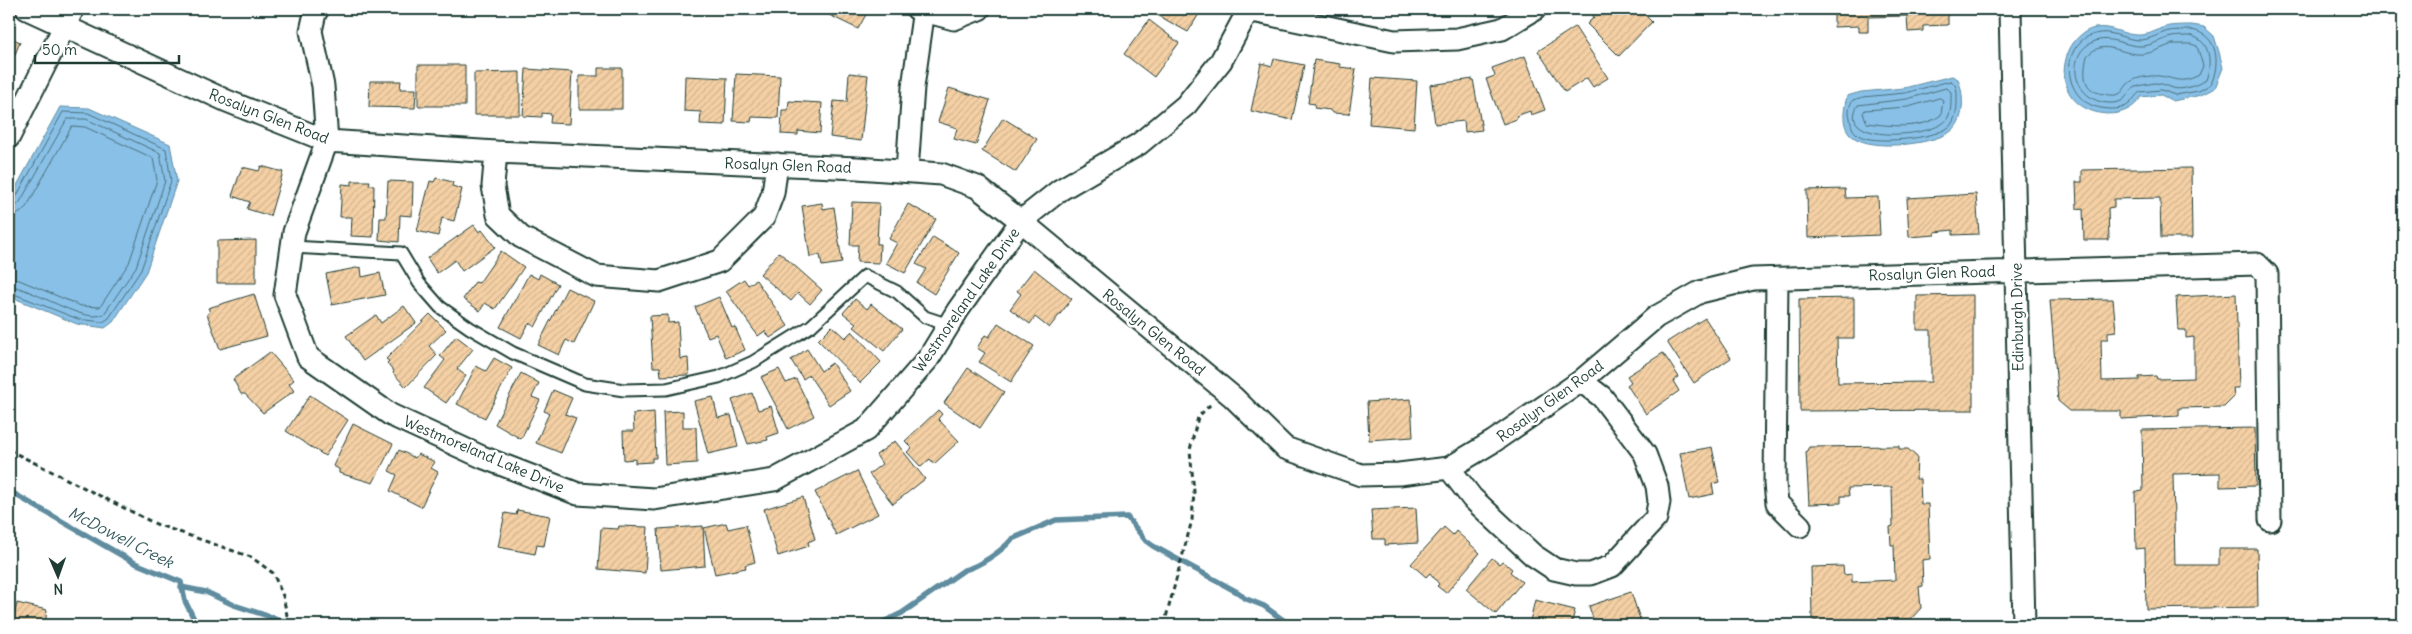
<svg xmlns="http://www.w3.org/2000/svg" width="2412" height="634" viewBox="0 0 2412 634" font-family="Delius,sans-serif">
<defs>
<pattern id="building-hatch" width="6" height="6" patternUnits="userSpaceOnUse" patternTransform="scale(1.25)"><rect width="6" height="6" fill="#f5d0a5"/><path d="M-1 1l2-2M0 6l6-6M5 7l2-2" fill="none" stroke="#d2b48f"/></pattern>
</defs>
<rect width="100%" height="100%" fill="#fff"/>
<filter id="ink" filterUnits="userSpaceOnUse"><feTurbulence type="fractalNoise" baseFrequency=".02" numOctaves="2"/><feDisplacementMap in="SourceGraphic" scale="10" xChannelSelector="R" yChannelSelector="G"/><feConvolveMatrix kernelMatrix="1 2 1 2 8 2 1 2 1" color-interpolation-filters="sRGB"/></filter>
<g filter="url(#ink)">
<path fill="#89c0e7" stroke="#5f8c9f" d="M2192,25l12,2 10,9 5,16 4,16 -8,20 -14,7 -28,6 -12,-6 -20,2c-14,24 -53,21 -69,0 -17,-22 -5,-63 23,-69 17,-3 29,8 45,7 10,0 20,-7 29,-9 8,-1 16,-1 23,-1z
M1952,76l6,3c6,15 8,42 -8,53 -19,13 -86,21 -101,1 -8,-10 -5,-25 -2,-37l14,-4 43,-4z
M60,107l29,1 81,36 7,37 -31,91 -33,50 -8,6 -28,-4 -68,-28v-96z"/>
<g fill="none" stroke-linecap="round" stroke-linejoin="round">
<path stroke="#49717c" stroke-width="1" d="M2192,30c27,5 28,34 19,54l-12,7 -24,4 -14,-5 -21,2c-6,4 -8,12 -16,15 -8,3 -15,2 -23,1 -40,-7 -42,-65 -6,-74 16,-5 29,6 45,6 10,0 20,-7 29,-9 7,-1 16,-1 23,-1z
M2191,36c20,4 21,28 15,44 -9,5 -23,11 -33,8 -6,-2 -11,-5 -18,-5 -6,1 -14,2 -19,4 -10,5 -9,16 -24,16 -38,1 -48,-46 -21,-60 16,-9 31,2 48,3 11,1 22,-7 33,-9 6,-1 13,-1 19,-1z
M2173,44h18l6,2 6,20 -4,9c-22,12 -28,-1 -48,1 -8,1 -18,2 -24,9 -3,3 -4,7 -8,9 -5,2 -10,1 -15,0 -22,-3 -21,-20 -17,-38 17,-19 35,0 56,-2 10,-1 20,-7 30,-10z
M1951,81c7,4 6,13 6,21 0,8 -2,19 -8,25 -15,12 -75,18 -91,8 -6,-5 -7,-9 -8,-17 -2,-7 -1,-12 3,-18l10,-3 42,-4z
M1947,88l4,4c0,9 1,19 -4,27 -11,19 -113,26 -89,-14l49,-6z
M1940,98l3,2 -2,15c-20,15 -51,11 -74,8l-4,-10 2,-3 43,-3z
M9,202l6,-3 48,-87 25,1 78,36 5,32 -30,89 -32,48 -6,4 -25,-3 -69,-27
M9,208l6,-1 5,-5 47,-83h19l74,34 5,28 -29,86 -32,47c-20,11 -72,-27 -95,-28
M9,215l11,-2 7,-7 45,-80 13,1 68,31 4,22 -28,83 -29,44 -19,-1 -64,-27 -8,-1"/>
<path stroke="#5f8c9f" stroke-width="5.5" d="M9,491l126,72 46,19 4,19 12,24
M181,587l25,5 28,13 62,20
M877,625l25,-12 62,-43c16,-4 38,-19 48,-31l44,-19 71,-3 19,24 7,5 86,47 5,5 20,8 26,19"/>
</g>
<path fill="url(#building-hatch)" stroke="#1f3d34" d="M817,9h52l-11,20z
M1149,9h53l-14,23 -40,-22z
M1592,9h47l13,13 -33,34 -32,-32 7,-7 -3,-4z
M1822,9h138v3h-12v13l-25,1v5l-15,1 -1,-16 -39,1v15h-9v-6l-25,1v-14l-12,1z
M1149,20l30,23 -25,34 -30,-23z
M1575,27l33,51 -15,9 -6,-9 -22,14 -27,-41z
M9,37l11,5 -11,27z
M1525,56l20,54 -14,5 -1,-4 -14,5 1,3 -14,5 -17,-45 9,-3 -3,-8z
M1274,59l30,6 -12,55 -41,-9 10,-48 11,3z
M1314,60l26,4v3l16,2 -7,45 -17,-1 -2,-3 -16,-2 1,-4 -7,-1z
M418,65h47v41h-47z
M598,68h24v41h-43v-33h19z
M526,69l46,3 -3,52 -19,-1 1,-9 -9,-1v4l-19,-1z
M520,72v43h-46v-42z
M849,73l19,2 -7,66 -31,-4 4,-36 13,1z
M736,74l44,2 -2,42 -26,-1 -1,5 -18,-1z
M685,76l42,2 -2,47 -25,-1 1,-12 -17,-1z
M1372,78l45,3 -3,47 -45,-4z
M1473,79l9,51 -17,2 -1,-11 -29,3 -5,-39z
M370,81h31l-1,8h16l-1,19 -46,-1z
M949,88l41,12 -14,45 -22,-6 3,-11 -19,-6z
M789,101l33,2 -2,30 -22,-2v4l-17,-1 1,-24h6z
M1003,118l34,21 -21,33 -34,-21z
M261,166l22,6 -13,44 -23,-7 3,-7 -18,-6 10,-29 17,4z
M2191,168l1,70h-31l-1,-40 -46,1v8l-6,1 1,32h-25l-1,-32 -6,1 -1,-27h6v-12z
M436,178l17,4 -1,4 10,3 -8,32 -12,-3 -4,18 -21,-5 13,-50 4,1z
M352,181h18l-1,4h5l-1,52 -22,-1 1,-19h-12l2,-33 10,1z
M388,181l25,1 -1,34 -12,-1 -1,27 -20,-2 1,-22h6z
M1845,189l1,9 32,-1 2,38 -72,3 -1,-48z
M1976,194l3,40 -26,1v-5l-18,2v3l-26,2 -2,-39z
M852,202l27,1 -2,41h3l-1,19 -22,-1 1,-17h-8z
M822,203l1,6 11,-2 8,56 -20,3 -2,-11 -10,2 -8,-51z
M908,204l28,15 -31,54 -19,-10 11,-20 -8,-4z
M474,225l5,7 3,-2 13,17 -33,24 -7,-11 -18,13 -10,-15z
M933,237l26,16 -25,41 -17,-11 9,-14 -10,-5z
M256,240v43h-39v-42z
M501,251l23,16 -29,42 -10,-6 -5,8 -17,-12 12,-17 4,1z
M779,252l43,38 -12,14 -12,-11 -7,8 -31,-27z
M361,267l1,10 18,-4 5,22 -53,10 -6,-31z
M1034,269l38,30 -23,29 -14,-11 -5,7 -20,-15 11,-15 -4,-3z
M529,274l9,5 2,-5 18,10 -23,43 -6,-4 -8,15 -21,-11z
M744,279l4,6 8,-5 32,46 -18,12 -5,-7 -7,5 -32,-45z
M567,288l27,13 -20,43 -8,-4 -7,15 -21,-10z
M254,294l13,42 -47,13 -13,-35 3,-2 -2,-4z
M2236,294l3,94h-6l1,9 -10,10 -45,1v8l-58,3v-8h-51l-12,-10 -8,-101 63,-1 3,32 -8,1v7h-7l1,42 37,-1v-3l17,-1 1,3 37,-1v-41l-8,1v-8h-8l-2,-33z
M1973,295v115l-173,1 -1,-112 55,-1v40h-17l1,45 93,-1v-52h-14v-34z
M719,297l13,31 3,-1 10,23 -19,8 -10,-24 -8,3 -13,-30z
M855,299l12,10 4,-5 31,25 -18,22 -30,-24 3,-3 -14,-11z
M404,306l12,17 -53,38 -17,-25 30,-21 5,8z
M430,314l16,16 -17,16 8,9 -31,32 -13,-14 1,-2 -7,-8 2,-2 -3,-2z
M668,315v8l10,-1 2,37 8,-1 1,17 -28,1 -1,-9h-7l-3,-51z
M1705,318l26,40 -37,25 -27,-41z
M998,323l36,23 -23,36 -32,-20 6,-9 -8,-5 8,-13 4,2z
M832,326l13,12 7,-7 29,31 -21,21 -42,-43z
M456,336l17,13 -16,20 9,7 -20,27 -22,-15 21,-28 -5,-4z
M807,349l14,22 11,-8 18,28 -21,14 -20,-30 -6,4 -12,-19z
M270,352l24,28 -5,4 5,7 -31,22 -18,-19h-4l-8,-15z
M1663,353l16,24 -6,4 6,10 -33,23 -19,-29 4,-3 -4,-6z
M494,358l18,10 -27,50 -28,-14 19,-38 10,5z
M968,368l36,24 -24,36 -36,-25z
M779,369l7,14 10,-4 18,37 -26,13 -27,-52z
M521,373l18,10 -7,14 8,3 -19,39 -26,-15z
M553,390l19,8 -7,16 11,4 -15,35 -25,-10 13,-30 -5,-2z
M752,393l6,17 13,-4 8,27 -12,4 1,3 -20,4 -16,-44z
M310,395l38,25 -23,36 -39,-25z
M713,397l5,21 13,-3 7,32 -30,7 -14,-53z
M1411,399l2,38 -44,3 -2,-38z
M938,410l4,4 -4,5 21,22 -25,23 -4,-5 -9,8 -14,-15 5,-4 -7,-7z
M683,411v16h13l1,36 -32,2 -2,-53z
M654,412l2,46h-4v4l-17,1v-4l-11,1 -1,-29h11l-1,-17z
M353,424l40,20 -20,39 -34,-10v-4l-6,-3z
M2255,428l1,58 -36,1v-14l-47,1 2,91h44v-16h38l1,58 -112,2 -1,-61 -9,1 -1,-57 8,-1 -1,-61z
M895,441l30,38 -32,25 -24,-30 13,-10 -6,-9z
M1899,446v3h9l9,8 -1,22h4l1,25h7l2,55 -8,1 1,26 -4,1 2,21 -10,11h-14v2l-76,2 -9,-4 -1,-52 32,-1 1,9 8,-1v8l43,-2 -1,-35h-3l-1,-18 3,-1 -1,-39 -44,1 1,8h-8v7l-32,1 -3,-52 3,-5z
M1712,447l7,35 -7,2 2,10 -25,5 -9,-46z
M399,450l16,8 3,-4 17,8 -4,6 7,4 -17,35 -31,-16 7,-16 -8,-4z
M857,471l21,43 -42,21 -21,-43z
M803,497l12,42 -7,3 1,4 -31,10 -14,-47z
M1416,508l2,35 -33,2v-6h-12l-2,-29z
M517,510l33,6 -6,30 -7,-1 -2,9 -37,-7 7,-34 11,2z
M726,523l2,6 18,-4 9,37 -10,3 1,3 -31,6 -11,-46z
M619,526l29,1 -3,46 -47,-4 3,-41 17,1z
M703,526l2,40 -44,4 -3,-41z
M1444,527l9,8 3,-4 24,22 -34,40 -9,-7 2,-2 -9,-11 -4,4 -15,-13z
M1492,558l7,6 3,-3 10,8 -2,3 12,10 -26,32 -30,-25z
M1631,592l11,33h-47l-6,-19z
M1535,600l40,10 -4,15h-42z
M17,603l30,7 -2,15h-33z"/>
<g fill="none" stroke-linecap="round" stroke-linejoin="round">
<defs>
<path id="lane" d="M292,247l109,6 18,30 21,24 30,21 43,25 72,31 39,6 42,-1 53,-12 34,-15 58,-36 54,-50 32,16 28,25 24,8"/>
<path id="street" d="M27,9l200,92 100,40 169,11 361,16 84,6 36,13 44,34 212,176 52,51 76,27 38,-1 50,-6 45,-27 87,-60 75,-64 44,-25 53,-13 504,-15 10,10 3,246
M318,9l-3,4 -4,18 12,55 4,55 -33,91 -9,63 23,62 83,58 91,42 96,37 76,5 120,-19 92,-50 62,-71 30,-49 63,-89 39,-31 79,-46 47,-39 35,-44 28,-52
M917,9l37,10 25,-10
M2010,9l14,616
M1248,10l146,31 63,-2 45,-10 33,-20
M9,137l64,-128
M496,152l-3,34 5,29 23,22 75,39 63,5 61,-20 44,-44 9,-24 4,-29
M907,171l6,-84 11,-78
M1777,278l-2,206 2,19 23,23
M1449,468l23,30 61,57 21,14 22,5h15l21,-8 44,-48 3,-16 -2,-16 -12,-32 -43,-57 -21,-16"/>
</defs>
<use href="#lane" stroke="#1f3d34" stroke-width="15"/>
<use href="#street" stroke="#1f3d34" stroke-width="25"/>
<path stroke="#1f3d34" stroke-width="3" stroke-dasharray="5 4" stroke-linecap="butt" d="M9,450l147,74 95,33 22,16 10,23 6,29
M1164,625l28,-105 2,-28 -4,-42 8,-33 14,-14"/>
<use href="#lane" stroke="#fff" stroke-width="11"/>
<use href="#street" stroke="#fff" stroke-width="21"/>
</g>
</g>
<g text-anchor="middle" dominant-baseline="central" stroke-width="5" stroke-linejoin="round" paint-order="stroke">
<g font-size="15" fill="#1f3d34" stroke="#fff">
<text transform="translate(269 116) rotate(21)">Rosalyn Glen Road</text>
<text transform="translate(788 165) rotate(2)">Rosalyn Glen Road</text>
<text transform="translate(1932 273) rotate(-2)">Rosalyn Glen Road</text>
<text transform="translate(966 300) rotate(-55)">Westmoreland Lake Drive</text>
<text transform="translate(2017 317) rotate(-91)">Edinburgh Drive</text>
<text transform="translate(1154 332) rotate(39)">Rosalyn Glen Road</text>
<text transform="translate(1550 401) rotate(-36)">Rosalyn Glen Road</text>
<text transform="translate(484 454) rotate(23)">Westmoreland Lake Drive</text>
</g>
<g font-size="16" font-style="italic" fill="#3a5e61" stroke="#fff">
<text transform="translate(121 537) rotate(27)">McDowell Creek</text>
</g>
</g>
<rect width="2412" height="634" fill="none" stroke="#fff" stroke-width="30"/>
<rect x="15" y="15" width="2382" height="604" fill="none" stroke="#1f3d34" stroke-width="2" filter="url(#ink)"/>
<g transform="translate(58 576) rotate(178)" stroke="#ffffff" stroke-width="4" paint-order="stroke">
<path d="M0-4L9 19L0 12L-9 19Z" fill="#1f3d34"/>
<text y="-8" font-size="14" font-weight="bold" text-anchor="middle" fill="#1f3d34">N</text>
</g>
<path d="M35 55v8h144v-8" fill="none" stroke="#1f3d34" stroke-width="2.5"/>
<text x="42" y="55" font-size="15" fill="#1f3d34" stroke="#ffffff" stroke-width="4" paint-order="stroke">50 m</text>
</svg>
